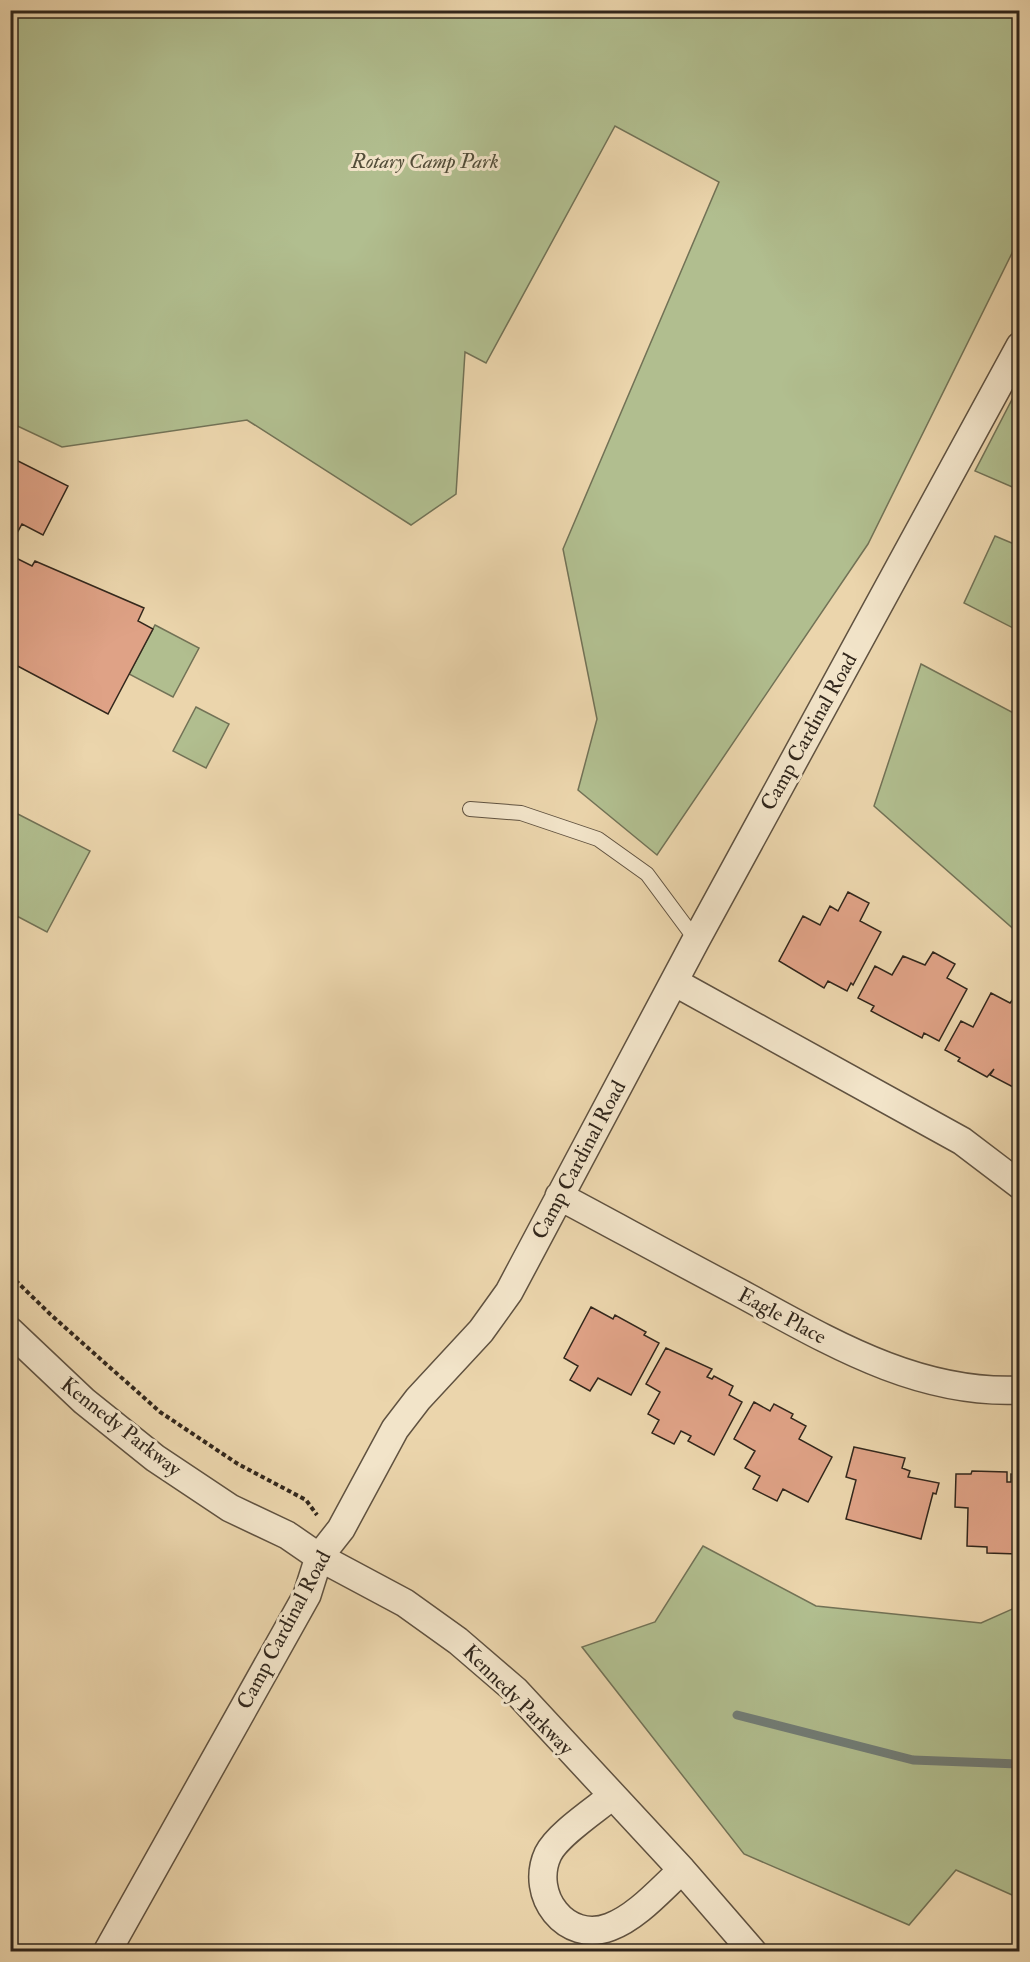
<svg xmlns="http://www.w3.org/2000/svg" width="1030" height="1962" viewBox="0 0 1030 1962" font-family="'IM FELL Double Pica',serif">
<rect width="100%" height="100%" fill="#ebd5ac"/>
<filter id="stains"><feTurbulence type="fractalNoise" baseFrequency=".00333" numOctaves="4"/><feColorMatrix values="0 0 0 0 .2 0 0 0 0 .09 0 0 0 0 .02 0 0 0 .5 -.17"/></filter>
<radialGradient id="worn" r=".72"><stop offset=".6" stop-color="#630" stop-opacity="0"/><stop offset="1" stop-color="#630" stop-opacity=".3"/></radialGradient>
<path fill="#b1be8f" stroke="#727256" stroke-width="1.5" d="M10,11h1009v228l-151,305 -211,311 -79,-65 19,-71 -34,-170 156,-367 -104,-56 -129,237 -21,-11 -9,142 -45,31 -164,-105 -185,27 -51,-24z
M1019,386l1,98 -3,5 -42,-18z
M995,536l24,10v85l-55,-28z
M155,625l44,23 -26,49 -44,-23z
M921,664l98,52v218l-145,-128z
M196,707l33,17 -23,44 -33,-17z
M10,810l80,41 -43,81 -36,-19z
M703,1546l113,60 165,17 38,-17v292l-63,-28 -47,55 -165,-71 -162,-207 73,-25z"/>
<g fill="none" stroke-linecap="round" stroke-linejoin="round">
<path stroke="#717d77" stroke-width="9" d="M737,1715l176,45 107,4"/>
</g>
<path fill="#dfa286" stroke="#32271c" stroke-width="1.5" d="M10,457l58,29 -25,49 -21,-11 -12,22z
M10,555l22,11 3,-5 109,47 -6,13 15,8 -45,85 -98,-52z
M848,892l21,11 -9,18 21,11 -28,53 -2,-2 -4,8 -19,-10 -4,7 -45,-27 24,-45 17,9 10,-19 8,5z
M933,952l22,12 -8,14 20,11 -28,52 -15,-8 -2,5 -51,-27 3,-5 -16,-8 17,-32 17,9 11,-19 22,9z
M991,993l19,10 4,-5 6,3v80l-3,-1 -4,7 -23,-12 4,-6 -7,8 -29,-16 2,-3 -15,-8 16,-29 12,6z
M591,1307l22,12 2,-4 31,17 -2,3 15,8 -28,52 -33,-17 -8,13 -20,-11 8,-14 -14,-8z
M666,1348l46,21 -5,8 5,2 2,-3 19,10 -4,9 13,7 -28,53 -26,-14 3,-5 -10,-5 -7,13 -22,-11 7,-13 -11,-6 12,-22 -14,-8z
M754,1402l16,9 4,-7 19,10 -2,4 15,8 -7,13 33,18 -24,45 -25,-13 -6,12 -24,-12 7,-13 -15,-8 10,-17 -21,-12z
M854,1447l51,11 -3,10 8,3 -2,6 31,6 -3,11 -3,-1 -12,46 -75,-20 10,-39 -10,-3z
M972,1471l35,1v10h4v-8l9,1 -1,79 -32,-1v-6l-20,-1 1,-38 -13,-1 1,-33h15z"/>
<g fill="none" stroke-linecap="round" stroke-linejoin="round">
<defs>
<path id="lane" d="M470,809l51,4 77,26 49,35 49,66"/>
<path id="street" d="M676,983l286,158 58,44
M559,1196c60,32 120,65 181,97 87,47 176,102 280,97
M10,1331l74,70 71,57 75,50 57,27 32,22 86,46 53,38 57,49 167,180 71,82
M612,1796c-17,14 -55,39 -64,58 -19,41 18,90 62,73 27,-10 51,-38 72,-57
M107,1952l200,-357 12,-38 22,-28 54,-100 23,-30 63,-68 28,-39 187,-352 324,-594"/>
</defs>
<use href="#lane" stroke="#605240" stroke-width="16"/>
<use href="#street" stroke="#605240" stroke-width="30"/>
<path stroke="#32271c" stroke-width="4" stroke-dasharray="4.5 3" stroke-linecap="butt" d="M10,1275l40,39 110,98 78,52 68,36 11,15"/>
<use href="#lane" stroke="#f2e4c9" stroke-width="14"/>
<use href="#street" stroke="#f2e4c9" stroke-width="27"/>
</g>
<g text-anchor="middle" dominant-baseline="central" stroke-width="6" stroke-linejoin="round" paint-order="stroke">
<g font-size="21" font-style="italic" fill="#524d39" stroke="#f2e4c9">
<text x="425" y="161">Rotary Camp Park</text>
</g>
<g font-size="21" fill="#32271c" stroke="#f2e4c9">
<text transform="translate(809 732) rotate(-61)">Camp Cardinal Road</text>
<text transform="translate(579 1160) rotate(-62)">Camp Cardinal Road</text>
<text transform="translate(782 1316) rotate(28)">Eagle Place</text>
<text transform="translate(121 1427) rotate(38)">Kennedy Parkway</text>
<text transform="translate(284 1630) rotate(-62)">Camp Cardinal Road</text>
<text transform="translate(518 1700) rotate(45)">Kennedy Parkway</text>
</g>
</g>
<rect width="1030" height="1962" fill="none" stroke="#ebd5ac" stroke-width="36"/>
<rect x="12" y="12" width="1006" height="1938" fill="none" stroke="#32271c" stroke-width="3"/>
<rect x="18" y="18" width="994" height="1926" fill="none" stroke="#32271c" stroke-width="1.5"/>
<rect width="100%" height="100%" filter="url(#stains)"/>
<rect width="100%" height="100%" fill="url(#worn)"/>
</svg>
